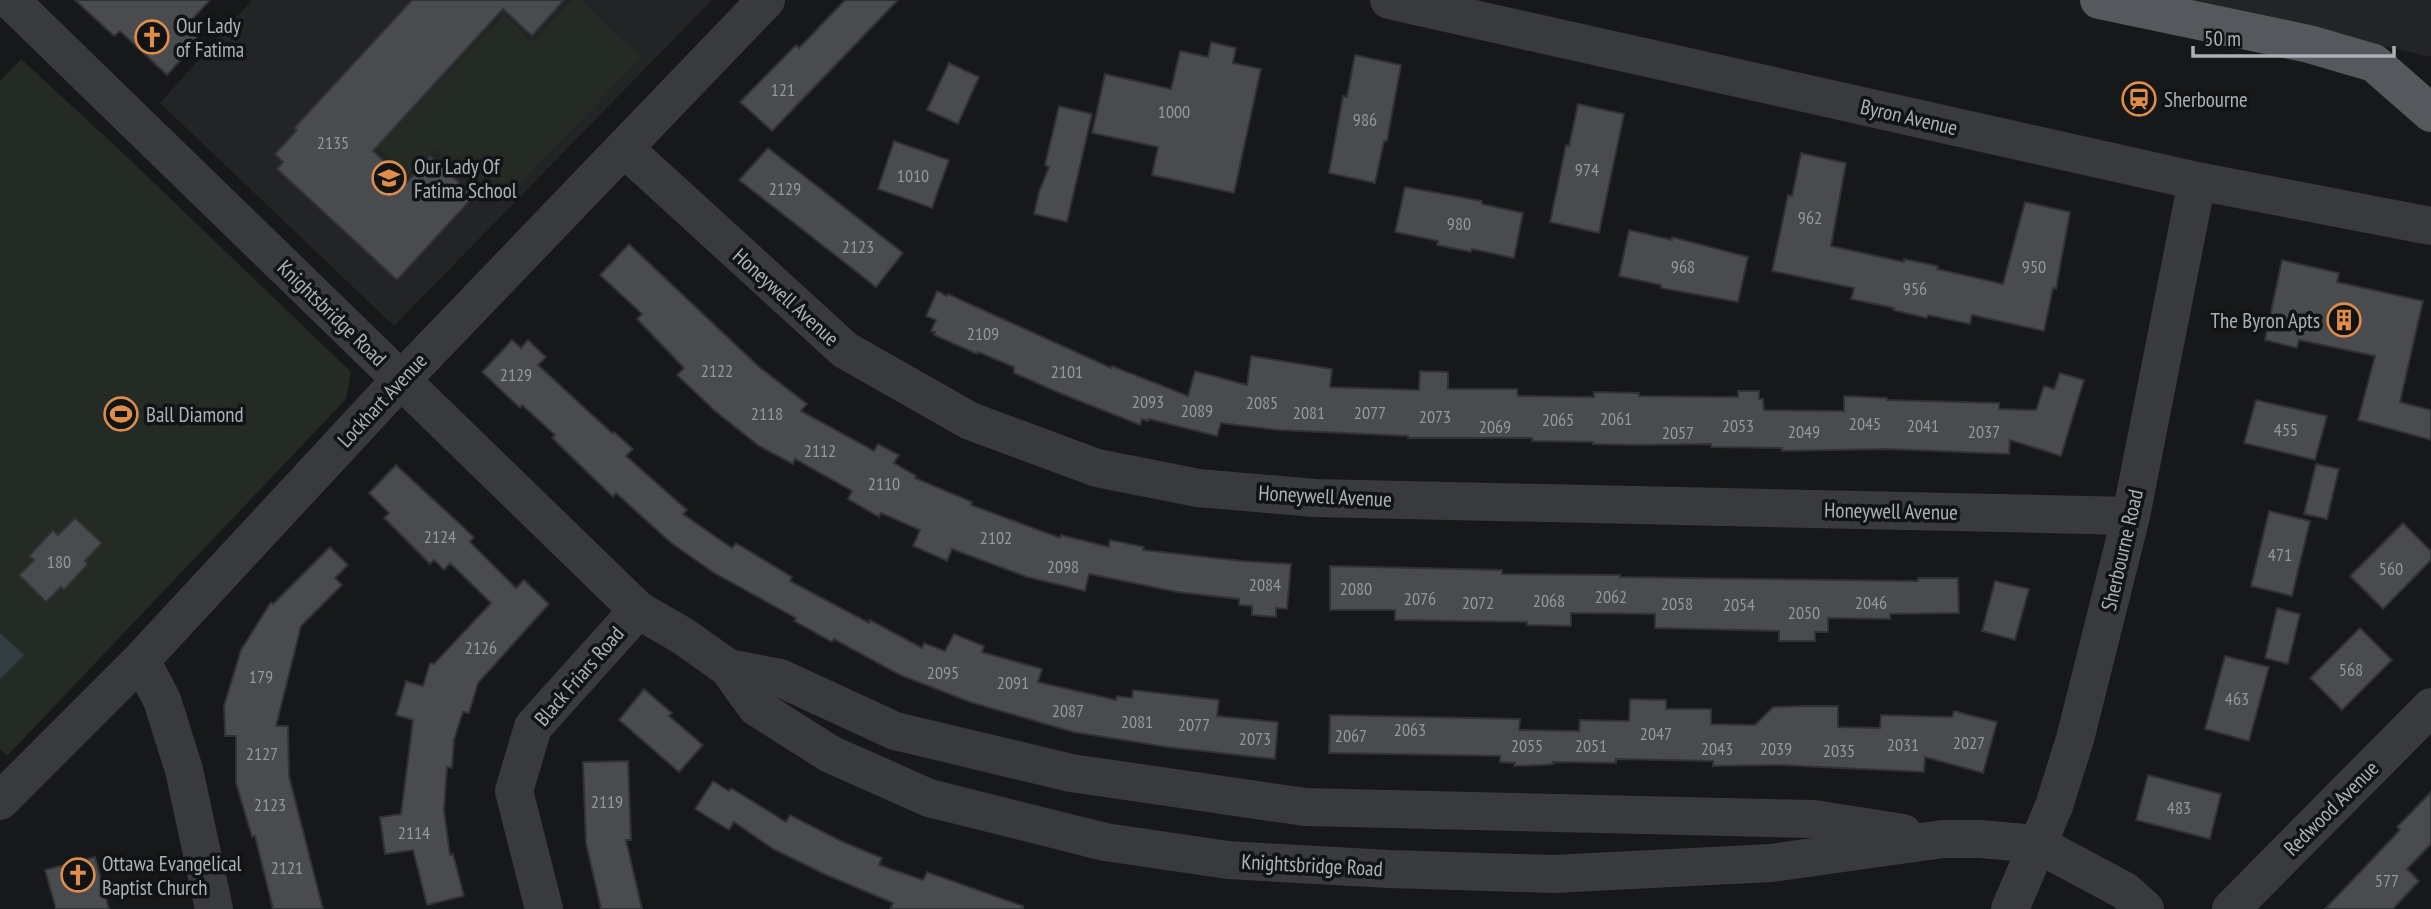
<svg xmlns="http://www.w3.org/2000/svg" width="2431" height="909" viewBox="0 0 2431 909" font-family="'PT Sans Narrow',sans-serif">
<rect width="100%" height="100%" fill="#171819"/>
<path fill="#232426" d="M252,0h460l-318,326 -234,-223z
M2185,0h246v57z"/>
<path fill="#242b24" d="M573,0h8l60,58 -134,138 -21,-20 -10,11 -41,-39 -27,27 -30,-29 126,-131 28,27z
M21,59l103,95 227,218 -5,27 -339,357 -7,-7v-668z"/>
<path fill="#323d41" d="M0,633l24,22 -24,24z"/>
<path fill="#494b4e" stroke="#313235" stroke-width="2" d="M75,0h135l-25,27 14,13 -32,35 -47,-44 -6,5z
M412,0h152l-32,36 -29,-27 -130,142 34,31 23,-26 44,40 -77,84 -120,-111 6,-7 -8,-8 22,-24 -3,-2z
M845,0h53l-126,131 -32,-29 56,-57 3,3z
M1211,42l25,6 -3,15 28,6 -27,124 -82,-18 6,-28 -66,-14 13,-59 66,15 9,-38 28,6z
M1355,55l46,10 -14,76h-3l-9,42 -46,-10 14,-77 4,1z
M949,63l30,14 -21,47 -31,-14z
M1578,104l46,10 -25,119 -49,-11 16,-77 3,1z
M1059,106l33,8 -25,108 -33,-8 5,-22 10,-25 -4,-2z
M894,141l55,19 -17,48 -54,-19z
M768,148l135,105 -27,34 -137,-107z
M1801,153l45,10 -15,83 73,16v-3l34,7 -1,3 66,15 22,-82 45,10 -14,77 -3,-1 -9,43 -72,-16 -2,9 -42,-9 -1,3 -34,-8 1,-2 -43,-9 3,-11 -82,-17 16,-76 4,1z
M1405,187l77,14v3l41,9 -9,45 -42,-9 -1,3 -34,-7 1,-4 -43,-9z
M1629,230l43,10v-3l76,20 -10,45 -77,-14v-3l-42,-9z
M629,244l129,122 49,38 -6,7 73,40 4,-7 21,11 -5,8 22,13 -1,2 57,24 -1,3 89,33 1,-3 48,12 1,-7 34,7 -1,3 99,11 49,3 -4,45 -11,-1v9l-24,-2v-9l-13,-1v-6l-62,-7 -88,-18 -4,17 -58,-14 -75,-28 -5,12 -34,-15 7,-16 -39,-17 -2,4 -31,-18 4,-8 -57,-32 -2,5 -34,-18 -44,-35 -38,-36 7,-7 -47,-49 5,-5 -42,-39z
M2282,260l57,13 -2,9 86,19 -23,101 31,8v30l-73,-20 17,-64 -76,-16 -2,8 -32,-8z
M937,291l10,5 1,-2 163,74 1,-2 76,30 7,-25 52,14 4,-29 81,13 -2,18 89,3 1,-19 28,1v17h69l1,7 76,1v-5l45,1v3l99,1v-6h21v8h4l1,11 80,1v-15l43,2v2l112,3v6l37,1 8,-24 10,3 6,-16 24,7 -23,76 -51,-16 -1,14 -123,-5 -104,2v-3l-71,-1v-3l-73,1 -45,-1v-2l-61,-1v-3h-124v-2l-129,-6 -58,-7 -4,13 -68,-17 -1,2 -6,-2 -2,6 -78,-31 -48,-21v-6l-36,-15 -1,2 -43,-19 1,-3 -4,-1 5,-11 -10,-4z
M512,340l9,8 7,-8 18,17 -8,8 74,68 2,-1 19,17 -7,7 61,54 -4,4 49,34 4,-5 56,34 -2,4 79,42 1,-3 52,28 2,-5 21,8 9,-17 30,12 -2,6 60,17 -4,13 78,18 1,-4 15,2 1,-8 86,10 -2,16 61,6 -3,37 -108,-12 -94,-15 -103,-30 -70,-27 -66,-36 -2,3 -38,-21 2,-3 -82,-45 -44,-31 -54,-49 -3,4 -61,-59 3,-3 -33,-30 -2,3 -38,-36z
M2256,400l71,16 -12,44 -71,-17z
M2316,464l23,5 -12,50 -23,-5z
M396,465l78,72 -4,5 46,46 8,-8 25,24 -71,79 -9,30 -6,-1 -9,28 -2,28 -5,-1 -3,44 6,44 3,-1 11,42 -37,9 -14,-55 -28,4 -5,-37 21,-3 12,-94 -17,-5 10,-34 17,5 7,-23 4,1 57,-61 -41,-40 -6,7 -10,-10 -4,4 -46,-46 5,-5 -20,-20z
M2269,511l41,10 -18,75 -41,-10z
M75,518l27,25 -17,18 3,3 -24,26 -3,-3 -15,15 -27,-27 15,-15 -5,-4 24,-26 5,5z
M2403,523l28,28v9l-48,49 -33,-33z
M330,547l18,18 -13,13 7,7 -41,41 -25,100h12l1,50 34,133h-50l-18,-73 -3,1 -16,-54v-47h-11l-1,-30 17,-56 30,-48 2,2z
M1330,566l172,4v4l118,1v2l142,2 156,2v-3h40l1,35 -69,1v5l-62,-1v14h-13v9h-36v-10l-124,-3v-14l-84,-1v13l-44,-1v-3l-132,-2v-10h-65z
M1995,581l34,8 -14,51 -33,-9z
M2277,608l23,6 -12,50 -23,-6z
M2360,628l32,32 -50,50 -32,-32z
M2225,656l44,11 -20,74 -44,-12z
M644,689l28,24 -3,3 34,29 -24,27 -60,-52z
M1630,699l36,1v9h45v15l44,1 18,-18 33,-1h32v21l42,1 1,-13 71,2 2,-6 43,11 -14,51 -58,-16 -1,15 -145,-7 -66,1v-5l-97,-2v4l-63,-1v2l-12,1 -27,1 1,-3 -15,-1v-6l-171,-3 1,-38 190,4 -1,11 60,1 1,-11 49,1z
M628,761l3,79h-5l16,69h-41l-15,-66 -3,-81z
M2148,775l73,19 -11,45 -74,-19z
M713,781l16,10 2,-3 55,34 4,-7 51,26 41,17 -3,7 44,15 4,-8 96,34v3h-133l3,-6 -71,-30 -49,-24 -39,-27 -5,8 -34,-21z
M2431,792v52l-24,25 12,12 -26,28h-68l75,-79 -3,-3z
M95,857l14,52h-53l-11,-39z"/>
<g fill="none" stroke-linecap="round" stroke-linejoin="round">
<path stroke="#393a3e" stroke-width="38" d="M10,0l628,610 45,26 45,32 28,39 74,47 99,44 176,44 123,18 161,9 164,5 218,-11 172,-24h37l57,5 88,47 20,18
M1389,0l808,181 234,45
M625,149l220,201 125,71 127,47 101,20 117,10 816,18
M141,660l21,40 22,70 30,139
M728,668l52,10 115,53 176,42 234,34 509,12 89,14
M0,801l141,-141 240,-259 385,-401
M544,909l-30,-118 19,-64 105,-117
M2010,909l44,-103 21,-67 56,-223 66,-335
M2231,909l200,-202"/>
<path stroke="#55585c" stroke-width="38" d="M2099,0l210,44 65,19 57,50"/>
</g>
<defs>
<symbol id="church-ring" viewBox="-11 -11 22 22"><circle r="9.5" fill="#121314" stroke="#df8d49" stroke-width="1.5"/><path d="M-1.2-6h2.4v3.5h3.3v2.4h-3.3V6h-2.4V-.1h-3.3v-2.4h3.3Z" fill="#df8d49"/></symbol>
<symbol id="station-ring" viewBox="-11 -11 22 22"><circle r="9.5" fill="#121314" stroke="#df8d49" stroke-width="1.5"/><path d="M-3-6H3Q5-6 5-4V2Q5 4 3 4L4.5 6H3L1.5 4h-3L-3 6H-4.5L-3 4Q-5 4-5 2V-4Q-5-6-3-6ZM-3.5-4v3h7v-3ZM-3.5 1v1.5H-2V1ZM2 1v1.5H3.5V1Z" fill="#df8d49"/></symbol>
<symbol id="school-ring" viewBox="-11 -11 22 22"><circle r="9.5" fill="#121314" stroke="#df8d49" stroke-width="1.5"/><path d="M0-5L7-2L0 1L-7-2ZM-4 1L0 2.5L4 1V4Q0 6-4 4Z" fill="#df8d49"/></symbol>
<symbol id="building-ring" viewBox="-11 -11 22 22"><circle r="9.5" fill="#121314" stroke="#df8d49" stroke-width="1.5"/><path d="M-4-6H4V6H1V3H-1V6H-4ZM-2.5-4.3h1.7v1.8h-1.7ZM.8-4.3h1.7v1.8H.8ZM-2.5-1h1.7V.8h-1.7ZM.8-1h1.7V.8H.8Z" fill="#df8d49"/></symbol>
<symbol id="stadium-ring" viewBox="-11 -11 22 22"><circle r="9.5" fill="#121314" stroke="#df8d49" stroke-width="1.5"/><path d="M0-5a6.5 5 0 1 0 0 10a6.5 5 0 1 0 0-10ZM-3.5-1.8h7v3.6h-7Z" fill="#df8d49"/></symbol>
</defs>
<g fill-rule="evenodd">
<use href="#church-ring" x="133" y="18" width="38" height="38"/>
<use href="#station-ring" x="2120" y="80" width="38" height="38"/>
<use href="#school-ring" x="370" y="159" width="38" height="38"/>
<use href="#building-ring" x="2325" y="301" width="38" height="38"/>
<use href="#stadium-ring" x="102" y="395" width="38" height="38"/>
<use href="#church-ring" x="59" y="856" width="38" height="38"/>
</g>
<g text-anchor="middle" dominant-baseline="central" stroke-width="7" stroke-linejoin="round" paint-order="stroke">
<g font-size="18" fill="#92989d">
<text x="783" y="89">121</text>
<text x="1174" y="111">1000</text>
<text x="1365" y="119">986</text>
<text x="333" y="142">2135</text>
<text x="1587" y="169">974</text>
<text x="913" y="175">1010</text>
<text x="785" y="188">2129</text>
<text x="1810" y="217">962</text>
<text x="1459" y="223">980</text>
<text x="858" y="246">2123</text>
<text x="1683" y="266">968</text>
<text x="2034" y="266">950</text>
<text x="1915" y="288">956</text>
<text x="983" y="333">2109</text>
<text x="717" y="370">2122</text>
<text x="1067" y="371">2101</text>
<text x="516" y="374">2129</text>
<text x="1148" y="401">2093</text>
<text x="1262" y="402">2085</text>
<text x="1197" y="410">2089</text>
<text x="1309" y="412">2081</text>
<text x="1370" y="412">2077</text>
<text x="767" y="413">2118</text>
<text x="1435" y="416">2073</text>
<text x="1616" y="418">2061</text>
<text x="1558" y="419">2065</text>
<text x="1865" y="423">2045</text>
<text x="1738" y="425">2053</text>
<text x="1923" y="425">2041</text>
<text x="1495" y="426">2069</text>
<text x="2286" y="429">455</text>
<text x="1804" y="431">2049</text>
<text x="1984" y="431">2037</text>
<text x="1678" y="432">2057</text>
<text x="820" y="450">2112</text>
<text x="884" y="483">2110</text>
<text x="440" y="536">2124</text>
<text x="996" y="537">2102</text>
<text x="2280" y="554">471</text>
<text x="59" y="561">180</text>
<text x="1063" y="566">2098</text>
<text x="2391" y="568">560</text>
<text x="1265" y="584">2084</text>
<text x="1356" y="588">2080</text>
<text x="1611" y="596">2062</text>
<text x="1420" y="598">2076</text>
<text x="1549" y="600">2068</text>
<text x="1478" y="602">2072</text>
<text x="1871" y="602">2046</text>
<text x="1677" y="603">2058</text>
<text x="1739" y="604">2054</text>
<text x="1804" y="612">2050</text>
<text x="481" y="647">2126</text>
<text x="2351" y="669">568</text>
<text x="943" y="672">2095</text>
<text x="261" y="676">179</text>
<text x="1013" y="682">2091</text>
<text x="2237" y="698">463</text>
<text x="1068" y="710">2087</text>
<text x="1137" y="721">2081</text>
<text x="1194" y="724">2077</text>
<text x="1410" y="729">2063</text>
<text x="1656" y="733">2047</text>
<text x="1351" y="735">2067</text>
<text x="1255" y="738">2073</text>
<text x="1969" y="742">2027</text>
<text x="1903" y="744">2031</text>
<text x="1527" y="745">2055</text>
<text x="1591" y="745">2051</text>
<text x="1717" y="748">2043</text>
<text x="1776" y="748">2039</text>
<text x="1839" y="750">2035</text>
<text x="262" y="753">2127</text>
<text x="607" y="801">2119</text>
<text x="270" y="804">2123</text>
<text x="2179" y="807">483</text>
<text x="414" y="832">2114</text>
<text x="287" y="867">2121</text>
<text x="2387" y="880">577</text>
</g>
<g font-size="21" fill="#abb1b7" stroke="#121314" text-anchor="start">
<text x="176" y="25">Our Lady<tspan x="176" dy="24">of Fatima</tspan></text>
<text x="2164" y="99">Sherbourne</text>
<text x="414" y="166">Our Lady Of<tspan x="414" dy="24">Fatima School</tspan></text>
<text x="2320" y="320" text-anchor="end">The Byron Apts</text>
<text x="146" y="414">Ball Diamond</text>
<text x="102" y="863">Ottawa Evangelical<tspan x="102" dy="24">Baptist Church</tspan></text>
</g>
<g font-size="21" fill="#abb1b7" stroke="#121314">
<text transform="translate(1909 117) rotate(13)">Byron Avenue</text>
<text transform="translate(786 297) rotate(42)">Honeywell Avenue</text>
<text transform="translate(332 313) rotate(44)">Knightsbridge Road</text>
<text transform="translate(382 400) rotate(-47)">Lockhart Avenue</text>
<text transform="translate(1325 496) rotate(3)">Honeywell Avenue</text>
<text transform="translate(1891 511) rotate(1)">Honeywell Avenue</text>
<text transform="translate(2122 550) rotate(-77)">Sherbourne Road</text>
<text transform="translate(579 676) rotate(-49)">Black Friars Road</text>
<text transform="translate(2331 808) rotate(-45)">Redwood Avenue</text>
<text transform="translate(1312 865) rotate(3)">Knightsbridge Road</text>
</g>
</g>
<path d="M2193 46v10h201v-10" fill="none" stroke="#abb1b7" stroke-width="3.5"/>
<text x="2204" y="46" font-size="21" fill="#abb1b7" stroke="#121314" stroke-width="5" paint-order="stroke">50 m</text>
</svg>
